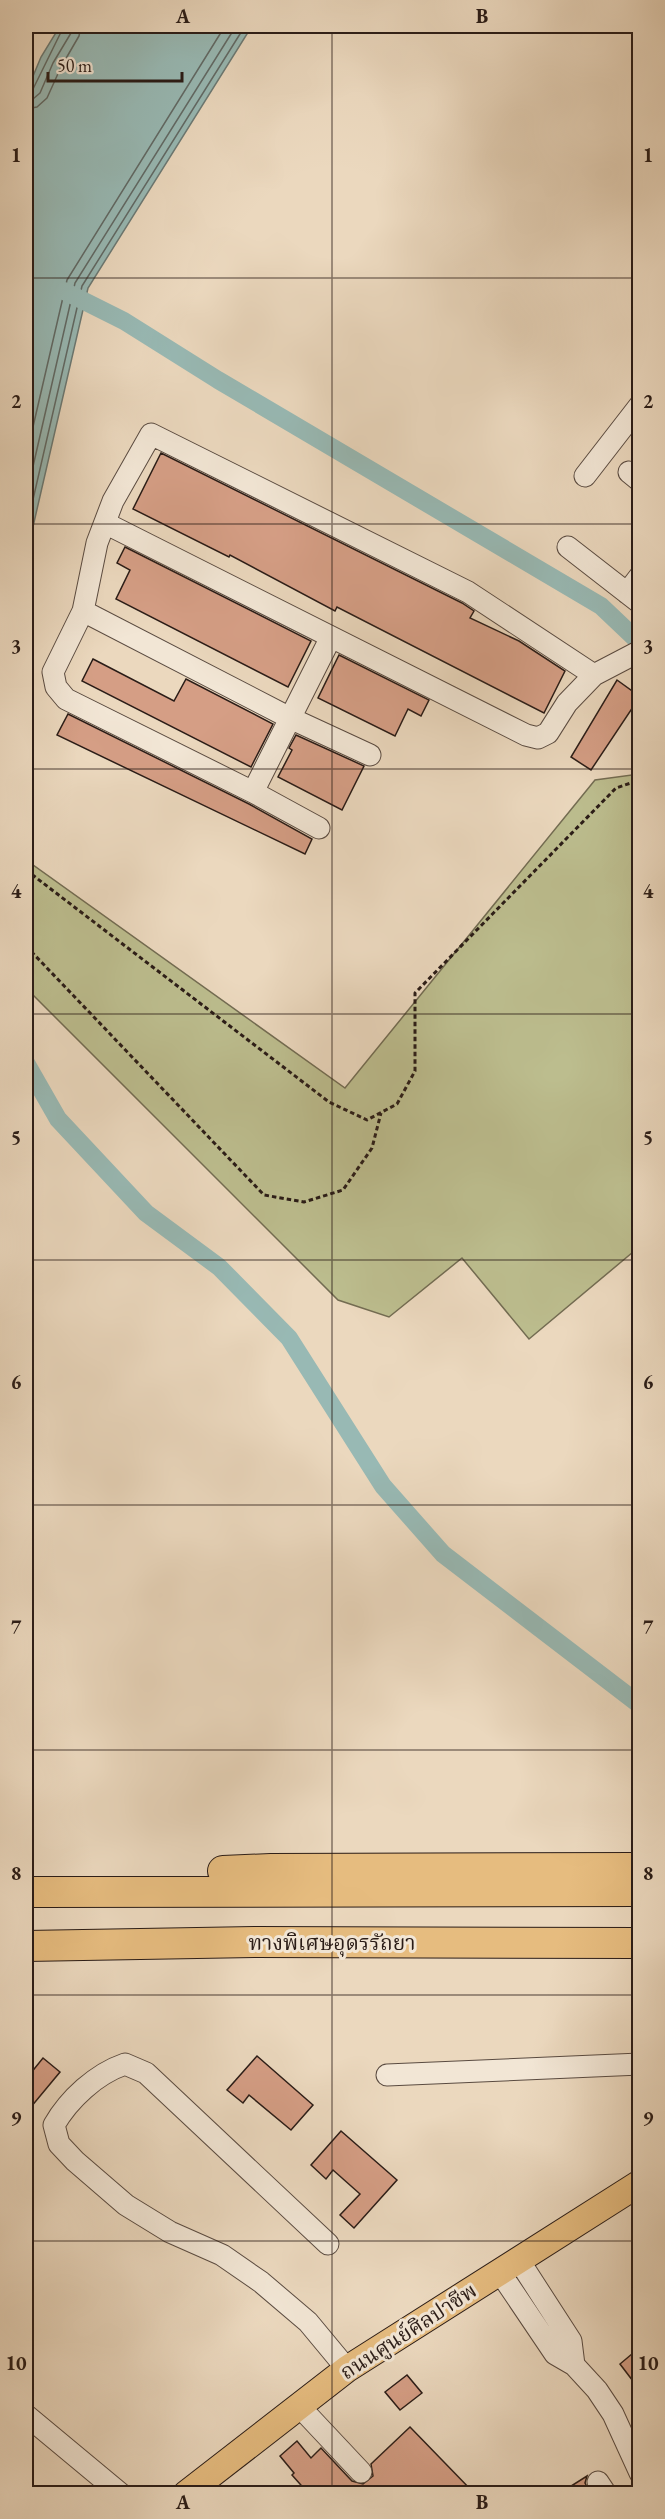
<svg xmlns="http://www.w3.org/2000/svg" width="665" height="2519" viewBox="0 0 665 2519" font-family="'EB Garamond','Noto Serif Thai',serif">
<rect width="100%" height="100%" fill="#ebd8be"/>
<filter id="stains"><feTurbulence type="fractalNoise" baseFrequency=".00333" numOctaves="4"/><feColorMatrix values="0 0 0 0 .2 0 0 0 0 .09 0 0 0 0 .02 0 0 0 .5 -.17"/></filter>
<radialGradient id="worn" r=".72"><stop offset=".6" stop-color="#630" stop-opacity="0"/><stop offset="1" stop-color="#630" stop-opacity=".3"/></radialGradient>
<path fill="#bcbd8e" stroke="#736c52" stroke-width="1.5" d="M639,774v473l-110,92 -67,-81 -73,59 -51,-17 -312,-312v-128l319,228 250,-308z"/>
<path fill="#98b9b4" stroke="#6c7a75" stroke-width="1.5" d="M60,26h192l-164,262 -62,269v-464l15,-36z"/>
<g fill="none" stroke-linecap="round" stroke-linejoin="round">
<path stroke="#616a66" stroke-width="1.5" d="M26,93l7,-4 31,-63
M26,100l7,-1 7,-6 13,-30 18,-30 1,-7
M26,109l11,-2 10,-9 14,-31 18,-31 2,-10
M26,457l41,-177 158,-254
M26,497l49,-214 161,-257
M26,530l56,-244 163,-260"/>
<path stroke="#98b9b4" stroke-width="18" d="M64,291l60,30 94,59 383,226 39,37
M26,1063l32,56 88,94 73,54 70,71 94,148 60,68 197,151"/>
</g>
<path fill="#d59e85" stroke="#2a1c17" stroke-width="1.5" d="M161,453l301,150 12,8 -4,7 49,23 46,30 -21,42 -207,-106 -2,4 -105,-56 -1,2 -96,-48z
M125,547l186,94 -23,46 -172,-88 14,-29 -13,-7z
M339,655l90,45 -8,16 -13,-7 -13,27 -77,-38z
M93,659l81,42 12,-22 87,45 -22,43 -169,-86z
M617,680l22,16v2l-48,72 -20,-13z
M68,714l181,90 63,35 -7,15 -248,-119z
M296,735l68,31 -22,44 -64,-33 14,-27 -3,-2z
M257,2056l56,49 -22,25 -42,-35 -6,8 -16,-13z
M43,2058l17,14 -34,41v-34z
M341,2131l56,49 -43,48 -14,-13 20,-21 -27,-24 -7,9 -15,-14z
M639,2348v41l-19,-25z
M407,2375l15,18 -22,17 -15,-18z
M410,2427l64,66h-166l-16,-18 2,-2 -14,-17 17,-15 14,17 10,-10 31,33 11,3 10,-8 -2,-12z
M587,2476l-2,7 5,10h-30z"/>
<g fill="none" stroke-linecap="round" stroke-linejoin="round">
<defs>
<path id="minor" d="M629,472l11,9
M585,476l55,-71
M105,523l421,212 12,3 10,-5 19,-30 27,-28 46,-24
M568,547l72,56
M627,593l13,-17
M83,611l207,107 80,37
M253,792l78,-155
M319,828l-66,-36 -187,-93 -10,-12 -3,-15 30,-61 14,-68 16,-42 38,-67 317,158 126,83
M387,2075l253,-11
M328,2244l-182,-171 -21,-9c-29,10 -56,35 -71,61l5,19 16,17 51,44 44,27 52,23 39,27 47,40 39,47
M518,2259l53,82 3,24
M499,2271l56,83 19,11 23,25 16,24 27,59
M299,2406l62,66
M26,2415l95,79
M598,2482l8,12"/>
<path id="major" d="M186,2494l161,-125 293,-186"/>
<path id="highway" d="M223,1871l48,-2 369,-1
M26,1892l614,-1
M26,1946l228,-4 386,1"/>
</defs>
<use href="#minor" stroke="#5a4b41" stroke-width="23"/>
<use href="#major" stroke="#2a1c17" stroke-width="28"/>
<use href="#highway" stroke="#2a1c17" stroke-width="32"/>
<path stroke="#2a1c17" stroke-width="3" stroke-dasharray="4.5 3" stroke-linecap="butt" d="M26,870l303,232 38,18 30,-16 18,-33v-78l201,-205 24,-8
M26,946l238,249 40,7 39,-12 29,-42 9,-35"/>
<use href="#minor" stroke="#f2e6d5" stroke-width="21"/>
<use href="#major" stroke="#e6bc7f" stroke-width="26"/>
<use href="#highway" stroke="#e6bc7f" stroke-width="30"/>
</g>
<path fill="none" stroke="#2a1c17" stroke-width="1.5" stroke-opacity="0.55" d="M332,26v2468M26,278h614M26,524h614M26,769h614M26,1014h614M26,1260h614M26,1505h614M26,1750h614M26,1995h614M26,2241h614"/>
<g text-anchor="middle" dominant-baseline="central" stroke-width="6" stroke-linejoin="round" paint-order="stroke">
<g font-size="21" fill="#2a1c17" stroke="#f2e6d5">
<text x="332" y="1942">ทางพิเศษอุดรรัถยา</text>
<text transform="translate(408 2331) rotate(-33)">ถนนศูนย์ศิลปาชีพ</text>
</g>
</g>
<rect width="665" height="2519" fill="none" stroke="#ebd8be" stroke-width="66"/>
<path d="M48 72v9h134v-9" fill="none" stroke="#2a1c17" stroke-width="3"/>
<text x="57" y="72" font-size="18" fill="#2a1c17" stroke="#f2e6d5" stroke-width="4.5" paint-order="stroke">50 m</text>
<rect x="33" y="33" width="599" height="2453" fill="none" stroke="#2a1c17" stroke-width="2"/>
<g font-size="20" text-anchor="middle" font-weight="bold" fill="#2a1c17">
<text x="183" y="23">A</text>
<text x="482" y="23">B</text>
<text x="16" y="162">1</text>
<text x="648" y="162">1</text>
<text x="16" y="408">2</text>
<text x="648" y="408">2</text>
<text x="16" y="653">3</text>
<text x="648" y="653">3</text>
<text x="16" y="898">4</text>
<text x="648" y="898">4</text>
<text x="16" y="1144">5</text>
<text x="648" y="1144">5</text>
<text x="16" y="1389">6</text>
<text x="648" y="1389">6</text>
<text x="16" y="1634">7</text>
<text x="648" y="1634">7</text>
<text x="16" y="1880">8</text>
<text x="648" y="1880">8</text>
<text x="16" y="2125">9</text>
<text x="648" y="2125">9</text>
<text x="16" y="2370">10</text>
<text x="648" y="2370">10</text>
<text x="183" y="2509">A</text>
<text x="482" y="2509">B</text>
</g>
<rect width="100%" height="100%" filter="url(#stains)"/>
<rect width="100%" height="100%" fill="url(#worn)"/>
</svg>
